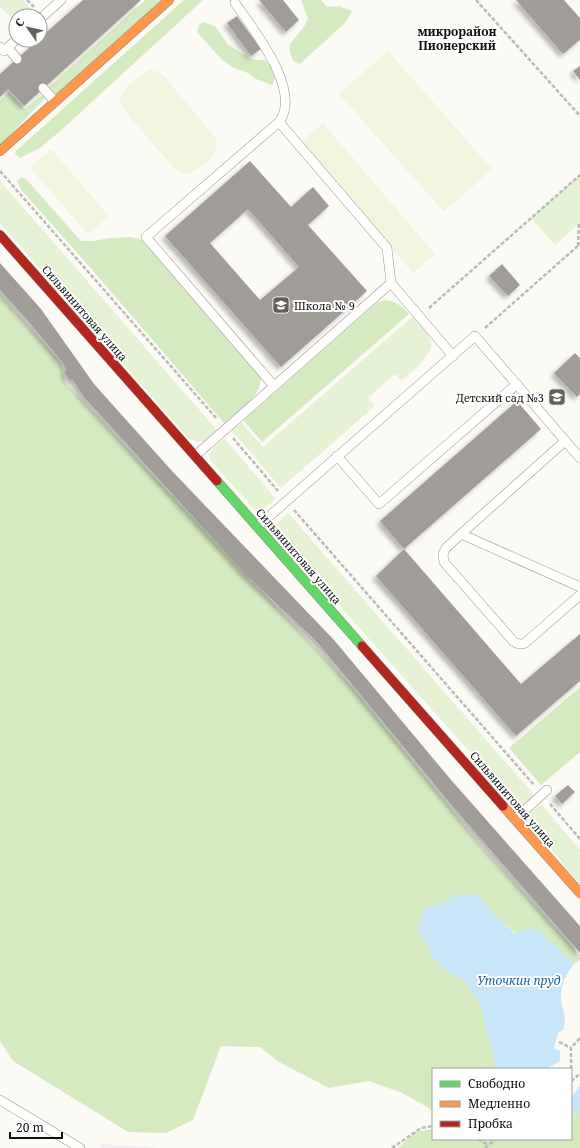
<svg xmlns="http://www.w3.org/2000/svg" width="580" height="1148" viewBox="0 0 580 1148" font-family="'Noto Serif',serif">
<defs>
<filter id="shadow"><feDropShadow dx="-3.5" dy="3.5" stdDeviation="2" flood-color="#0004"/></filter>
</defs>
<rect width="100%" height="100%" fill="#fcfaf4"/>
<path fill="#f4edf1" d="M102,1144l58,4h-61z"/>
<path fill="#e5f2d3" d="M0,0h23l12,13 -2,3h-17v7l-16,-17z
M580,175v48l-25,22 -24,-27z
M0,181l217,249c-11,10 -13,16 -28,9l-189,-216z
M412,317c5,6 14,14 18,22 7,14 -19,33 -28,42l-7,-7 -27,24 7,8 -94,82 -50,-58 10,-8 22,25z
M224,438l52,61 -14,11 -6,1 -47,-52c1,-10 8,-14 15,-21z
M288,513l247,283 -12,10h-5l-244,-274 1,-6z
M541,804l39,46v35l-53,-66 2,-5z"/>
<path fill="#d5eac1" d="M145,0h18l-106,96 -10,-7z
M184,0h19l-144,132 -19,16 -20,10 -5,-4 1,-3z
M301,0h20l6,7 12,-1 13,5 -6,11 -46,42 -6,-2c-9,-20 -3,-17 7,-32 3,-3 5,-7 7,-11z
M204,22l12,5 12,18c8,3 13,9 20,12 6,3 11,3 17,3 8,8 14,15 7,25l-16,-6 -8,-6 -14,-5 -12,-8 -25,-28 2,-7z
M9,92l16,17 19,-16 3,3 -47,50v-46z
M21,177l5,2 55,62h13l15,-3 22,-1 11,3 119,135c1,23 -22,35 -37,48l-136,-158 -66,-74 -5,-9z
M0,295l61,67 4,20 288,306 128,158 99,109v5l-6,4 -35,-33 -8,-3 -14,6 -23,-19 -16,-20h-23l-14,9 -15,4 -8,19 14,30 15,13 16,10 17,23 11,46 6,18 2,2h-66v44l-4,-5 -29,-16 -31,-11 -40,7 -50,-26 -19,-15 -39,-1 -28,74 -27,13 -38,-1 -115,-71 -13,-20z
M386,300c11,2 16,6 23,14l-147,128 -19,-22 128,-112 7,-6z
M580,687v65l-39,33 -32,-37z
M580,1111v37h-182l17,-16 18,-3v10h138v-22z"/>
<path fill="#eff6dd" d="M388,51l104,118 -48,43 -105,-118z
M150,70l9,2 6,5 51,62c0,4 1,9 -1,13 -4,8 -21,22 -30,22 -4,0 -8,-4 -11,-6 -8,-11 -54,-58 -54,-68 0,-11 22,-25 30,-30z
M323,123l112,131 -22,19 -112,-131z
M51,149l58,67 -21,18 -58,-66z"/>
<path fill="#c9e6f8" d="M455,895h23l16,20 22,19 15,-6 8,3 35,33c-9,11 -13,21 -13,35 1,13 7,16 2,31l-5,3 -4,15 6,3v10l-14,8h-47l-2,-2 -6,-18 -11,-46 -17,-23 -16,-10 -15,-13 -14,-30 8,-19 15,-4z
M580,1086v25l-9,6v-20z"/>
<path fill="#a09d99" fill-rule="evenodd" filter="url(#shadow)" d="M83,0h58l-117,106 -16,-17 -8,8v-23l38,-34h2v-2z
M259,0h24l16,20 -13,12z
M516,0h48l16,18v22l-17,14z
M237,16l24,33 -10,7 -24,-33z
M580,66v14l-7,-9z
M250,161l41,46 22,-20 16,19 -21,19 59,66 -86,76 -116,-131zM248,209l51,58 -39,33 -50,-57z
M0,263l41,46 53,75 78,87 162,169 118,141 128,145v27l-126,-145 -137,-166 -73,-69 -161,-177 -11,-17 -2,2 -6,-9 2,-2 -4,-8 -33,-40 -29,-32z
M502,264l18,21 -12,11 -19,-20z
M575,353l5,5v36l-3,3 -23,-24z
M517,401l24,28 -137,120 117,135 59,-50v47l-64,55 -140,-160 28,-27 -24,-28z
M568,785l7,7 -13,12 -7,-8z"/>
<g fill="none" stroke-linecap="round" stroke-linejoin="round">
<defs>
<path id="lane" d="M235,3c18,26 68,88 44,119
M40,19l21,-19
M0,47l4,4 12,-11
M8,48l9,11
M43,88l12,14
M274,386l-128,-149 133,-115 108,126 4,35 62,73
M565,441l-104,93 -15,14 -3,6 1,8 70,80c5,2 7,3 11,1l55,-48
M195,456l196,-173
M337,456l42,48 138,-120
M257,527l218,-191 105,122
M461,534l119,53
M515,819l32,-29
M0,1100l80,48"/>
<path id="fast" d="M217,481l145,165"/>
<path id="slow" d="M0,151l169,-151
M503,806l77,87"/>
<path id="jam" d="M0,235l217,246
M362,646l141,160"/>
</defs>
<use href="#lane" stroke="#969592" stroke-width="10"/>
<use href="#fast" stroke="#8c8b89" stroke-width="10"/>
<use href="#slow" stroke="#8c8b89" stroke-width="10"/>
<use href="#jam" stroke="#8c8b89" stroke-width="10"/>
<path stroke="#b9b9b8" stroke-width="2.5" stroke-dasharray="4 2" stroke-linecap="butt" d="M27,0l7,7
M476,0l104,116
M0,171l217,248
M578,246l1,-23
M429,308l151,-133
M485,328l95,-84
M233,438l45,53
M294,510l240,275
M550,804l30,35
M559,1042l12,6
M571,1069v-21l9,-10
M571,1081l9,-7
M478,1139l10,6
M392,1148l29,-20 12,-2
M485,1148l11,-9"/>
<use href="#lane" stroke="#fffefd" stroke-width="9"/>
<use href="#fast" stroke="#63d668" stroke-width="9"/>
<use href="#slow" stroke="#ff974d" stroke-width="9"/>
<use href="#jam" stroke="#b3261e" stroke-width="9"/>
</g>
<defs>
<symbol id="school-square" viewBox="-11 -11 22 22"><rect x="-9" y="-9" width="18" height="18" rx="4" fill="#62615f" stroke="#fff"/><path d="M0-5L7-2L0 1L-7-2ZM-4 1L0 2.5L4 1V4Q0 6-4 4Z" fill="#fff"/></symbol>
</defs>
<g fill-rule="evenodd">
<use href="#school-square" x="271" y="295" width="20" height="20"/>
<use href="#school-square" x="547" y="387" width="20" height="20"/>
</g>
<g text-anchor="middle" dominant-baseline="central" stroke-width="4" stroke-linejoin="round" paint-order="stroke">
<g font-size="11" fill="#0f0f0f" stroke="#fff" text-anchor="start">
<text x="294" y="305">Школа № 9</text>
<text x="544" y="397" text-anchor="end">Детский сад №3</text>
</g>
<g font-size="11" fill="#0f0f0f" stroke="#fff">
<text transform="translate(85 313) rotate(49)">Сильвинитовая улица</text>
<text transform="translate(299 556) rotate(49)">Сильвинитовая улица</text>
<text transform="translate(513 799) rotate(49)">Сильвинитовая улица</text>
</g>
<g font-size="12" font-weight="bold" fill="#0f0f0f" stroke="#fff">
<text x="457" y="31">микрорайон<tspan x="457" dy="14">Пионерский</tspan></text>
</g>
<g font-size="12" font-style="italic" fill="#1263a7" stroke="#fff">
<text x="519" y="980">Уточкин пруд</text>
</g>
</g>
<rect x="432" y="1068" width="140" height="72" fill="#ffffff" stroke="#9f9f9f"/>
<rect x="440" y="1081" width="20" height="6" fill="#63d668" stroke="#9f9f9f"/>
<text x="468" y="1088" font-size="12" fill="#0f0f0f">Свободно</text>
<rect x="440" y="1101" width="20" height="6" fill="#ff974d" stroke="#9f9f9f"/>
<text x="468" y="1108" font-size="12" fill="#0f0f0f">Медленно</text>
<rect x="440" y="1121" width="20" height="6" fill="#b3261e" stroke="#9f9f9f"/>
<text x="468" y="1128" font-size="12" fill="#0f0f0f">Пробка</text>
<g transform="translate(28 28) rotate(304)"><circle r="19" fill="#ffffff" stroke="#9f9f9f"/>
<path d="M0-3L7 15L0 10L-7 15Z" fill="#62615f"/>
<text y="-6" font-size="11" font-weight="bold" text-anchor="middle" fill="#0f0f0f">С</text>
</g>
<path d="M10 1132v6h52v-6" fill="none" stroke="#0f0f0f" stroke-width="2"/>
<text x="16" y="1132" font-size="12" fill="#0f0f0f" stroke="#ffffff" stroke-width="3" paint-order="stroke">20 m</text>
</svg>
